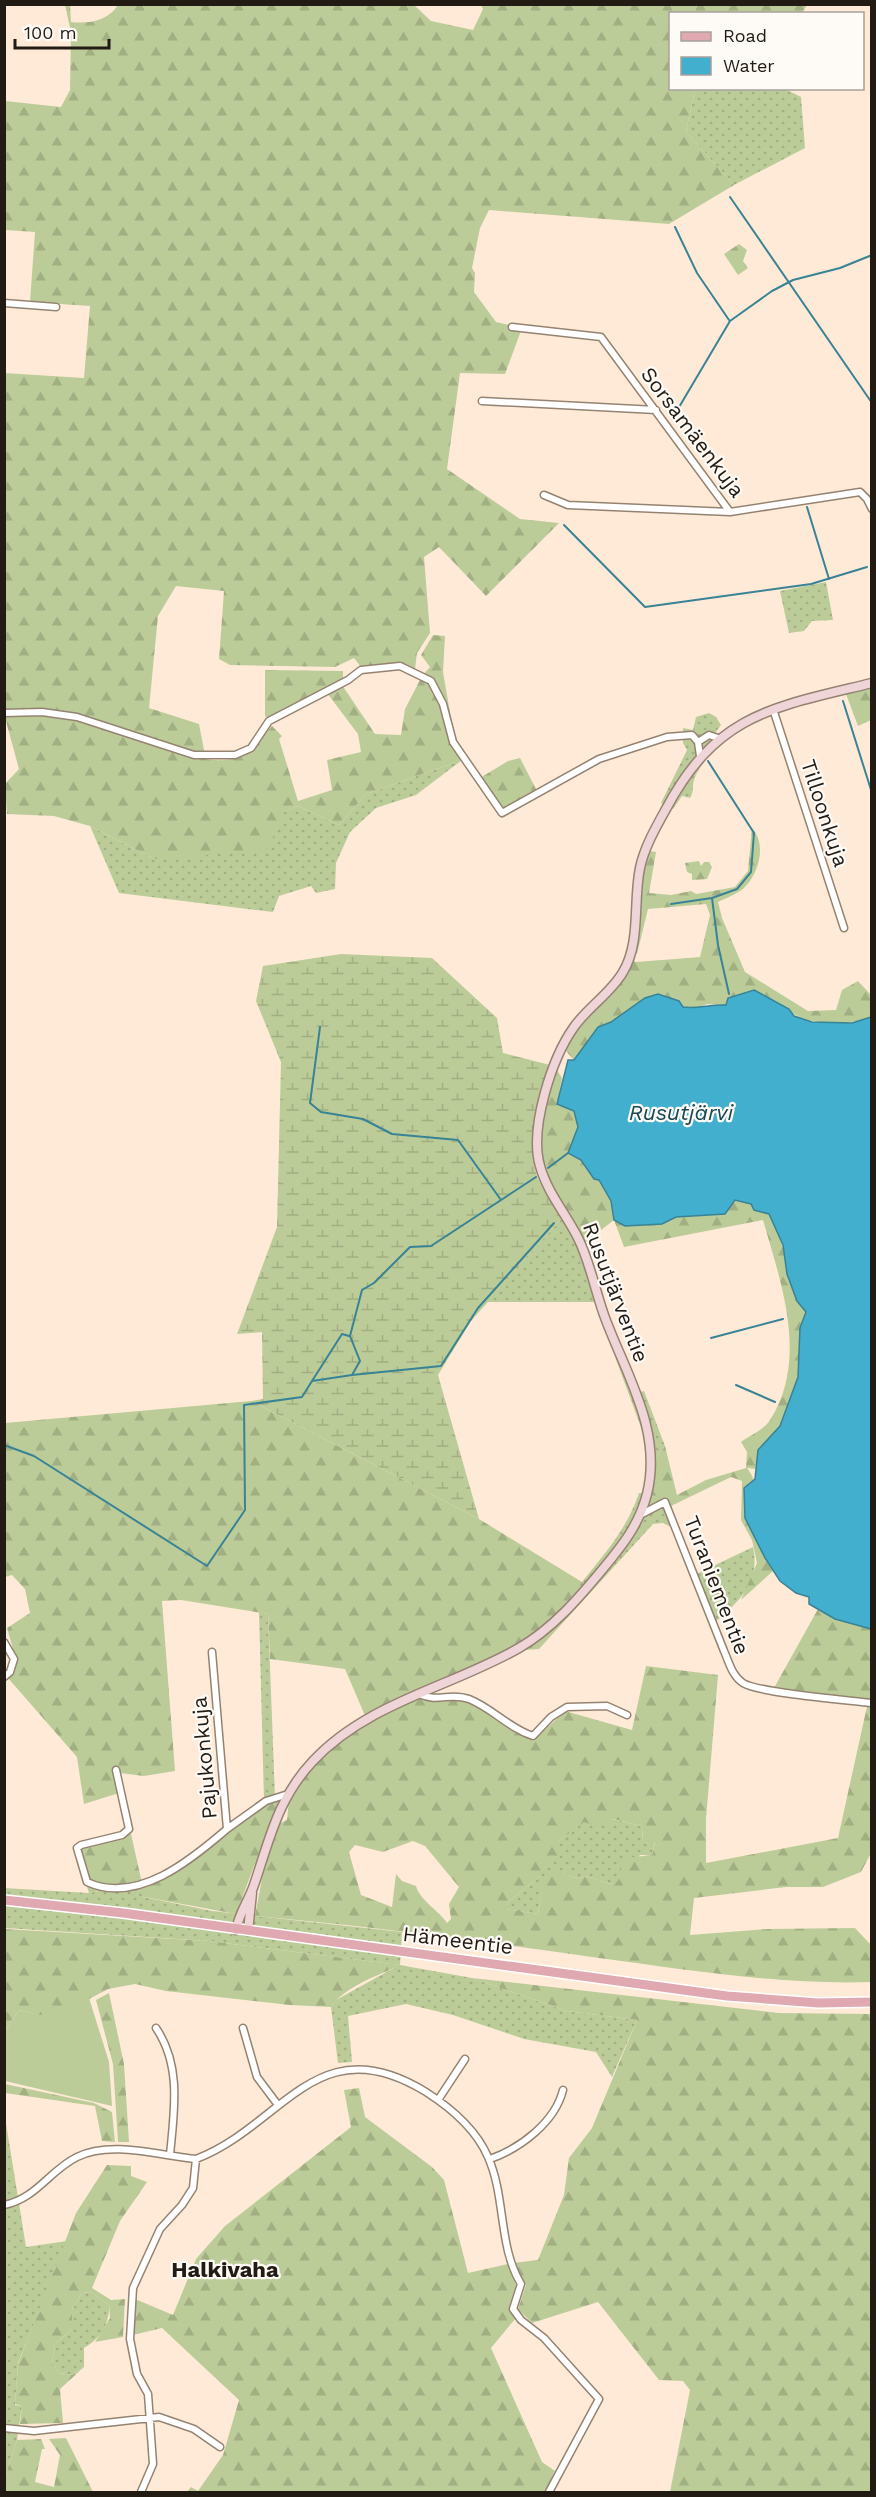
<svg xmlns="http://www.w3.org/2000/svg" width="876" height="2497" viewBox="0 0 876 2497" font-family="'Work Sans',sans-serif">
<defs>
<pattern id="grass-dots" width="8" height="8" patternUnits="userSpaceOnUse" patternTransform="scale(1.5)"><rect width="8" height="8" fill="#bccc98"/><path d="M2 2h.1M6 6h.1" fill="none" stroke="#a1af82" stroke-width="1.8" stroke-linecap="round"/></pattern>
<pattern id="forest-firs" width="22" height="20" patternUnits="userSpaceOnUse" patternTransform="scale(1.5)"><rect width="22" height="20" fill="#bccc98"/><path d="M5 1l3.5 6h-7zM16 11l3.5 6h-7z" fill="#a1af82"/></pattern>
<pattern id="wetland-marsh" width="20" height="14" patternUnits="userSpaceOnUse" patternTransform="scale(1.5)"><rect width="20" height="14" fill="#bccc98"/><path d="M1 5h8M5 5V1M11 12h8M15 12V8" fill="none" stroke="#a1af82"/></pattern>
</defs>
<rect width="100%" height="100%" fill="#ffead7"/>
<path fill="url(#grass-dots)" d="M695,89h90l16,8 4,51 -71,37 -48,-53z
M826,582l7,38 -21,1 -8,10 -15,2 -9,-42z
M709,713l7,4 5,8 -6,8 8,8c-10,11 -25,25 -29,39 -2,7 0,12 -4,18l-8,-2 -9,13 -12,-6 26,-53 -4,-7v-15l10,2 3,-13z
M462,760l-46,35 -40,13 -26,24 -14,31 -1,26 -19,4 -5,-7 -32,10 -6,16 -154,-19 -29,-67 64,33 144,-53 41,19 27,-31z
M563,1217l39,81 38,94 4,-1 21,55 -10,13 -9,50 23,-10 4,29 -10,-5 -10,1 -114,125 -16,1 61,-63 -2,-5c23,-29 45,-53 57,-89h4l4,-32 -4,-28 -48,-131h-108z
M753,1547c8,37 -16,56 -41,78l-20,-49z
M259,1612l9,2 7,183 -11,4z
M612,1819l30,7 1,17 12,-2 -3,14h-12l-26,30 -28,-9 -8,3 -15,-6 -21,18 -4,23 -33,-5 2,-6 33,-27 19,-35 25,-20z
M134,1884l6,4 -1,8 73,15 190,21 -2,33 72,13 95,33 70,9 -25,57 -16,-25 -72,-13 -71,-24 -47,-11 -58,12 4,46 -14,1 -7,-56 5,-7 63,-35 -190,-24 -204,-13 -1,-40 85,5z
M4,2111l22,136 41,-6 -49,122 -3,42 7,1 -5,34 -12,37z
M91,2292l18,13c1,19 -9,34 -25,43v19l-12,8 -13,-2 -7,-10 3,-19 17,-15v-19l10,-17z"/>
<path fill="url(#forest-firs)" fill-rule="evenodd" d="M65,5h5l1,17c18,2 37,-1 47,-17h296l17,16 42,9 10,-21 -2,-4h326l-5,8 -132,1v74l25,1 -9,43 48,53 -65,39 -180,-14 -9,18 -8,40 3,5 -1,19 22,30 26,6 -17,46 -45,-1 -13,96 73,50 39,4 -73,73 -47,-49 -15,10 6,76 -13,20 -2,16 -15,-6 -39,4 -7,-9 -19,9 -105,-2 -11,-6 5,-68 -48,-5 -18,30 -9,92 50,16 6,31 -32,-7 -95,-33 -73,-5 -1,-337 80,5 6,-72 -60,-4 5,-70 -30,-2v-129l56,6 9,-17 1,-58z
M739,244l8,6 -4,11 5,7 -10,7 -14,-21z
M433,635l12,1 -2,36 9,52 -7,-21 -22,-28 7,-8 -9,-12z
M265,670l78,1v9l-74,39 -4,-3z
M421,678c21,12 32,60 41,82l-96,34 -27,31 -41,-19 -13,5 -18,39 -113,9 -64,-33 -36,-10 -47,-2 -2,-30 14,-15 -15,-55c25,0 50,0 74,6 41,9 121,52 161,37 15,-6 22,-19 33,-31l10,10 -3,3 19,62 34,-11 -5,-30 34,-8 -3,-18 -31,-41 15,-8 33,49 26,1 4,-26z
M871,688v32l-13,6 -12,-32z
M520,758l17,33 -35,19 -22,-32 28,-17z
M752,828c15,16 7,46 -8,60 -7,6 -18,10 -26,14l4,16 23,54 63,39 28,-1 6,-20 16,-9 13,14v22c-16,8 -70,10 -82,-8l-82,-5 -11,5 -13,-2 -4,-6 -21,-7 -13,4 -34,24 -13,5 -24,33 -9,-10 -8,20 5,8 -5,26 17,7 4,16 -10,26 13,7 13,19 5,1 12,21 3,19 48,4 14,-7 48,-3 11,-14 16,4 3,6 15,4c4,10 10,20 13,31 9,28 5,41 24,67l-6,16 -2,49 -18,49 -22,24 -1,19 -10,-1c22,29 7,72 26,103l-32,29 16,-37 -5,-23 -11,-20 1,-39 -11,-4 -60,29 -3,-7 -22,11 9,-51 10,-13 12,49 29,-15 40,-12 1,-16 -6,-10c8,-6 24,-13 29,-22 39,-61 11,-137 -7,-200l-139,27 -10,-27 -36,28 -41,-74 -4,-31 4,-29 13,-49 80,-106 6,3 64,-5 10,-42 -4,-11 -58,5 -11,45h-5l10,-78 6,-25 8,1 -7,41 22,2 20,-4 5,3 39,-7 13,-16z
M699,861l2,5 3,-4h5l3,5 -5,12 -15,1v-6l-5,-2 -2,-9z
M251,1401l228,118 103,63 3,5 -62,63 -34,18 -67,29c14,6 27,0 42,3 24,6 48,27 69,41l32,-30 67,19 14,-64 72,9 -12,144v44l132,-25 30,-136 -94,-14 44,-79 17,10 36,10 1,222 -11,21 -38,15h-37l-92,11 -4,37 78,-6 87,-1 16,17v37c-90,3 -182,-12 -272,-24 -114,-16 -229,-32 -344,-42l8,-43 17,-50 7,-3 2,-20 10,-25 67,-57 -21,-49 -75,-10 -2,-45 -87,-14 -19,1 13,170 -31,5 -24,-3 -1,20 -35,11 -7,-47 -69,-79 8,-19 -9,-31 23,-15 -5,-24 -13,-14 -7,2v-154zM613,1819l29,7 1,17 12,-1 -3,13 -27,3 -4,9 1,8 -8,10 -28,-9 -8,3 -15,-6 -18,2 -7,11 4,5 -4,23 -32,-5 1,-6 33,-27 21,-23 -2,-12 25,-19 11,4 4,-5 10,5zM413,1841l12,5 34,41 -10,17 2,15 -4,4c-8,-13 -26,-21 -31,-37l-14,-5 -6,-7 -4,33 -31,-12 -12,-43 6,-7 28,7z
M281,1795l-45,119 -97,-18 1,-8 -6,-4 -45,9 -15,-47 57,-12 11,49 42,-21 47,-38z
M5,1929l204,12 191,24c-22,11 -55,21 -69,42l-41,-2 -124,-14 -31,-7 -27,5 -47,25 -16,3 -26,-7 -14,21z
M472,1978l307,35 92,1v478h-201l20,-102 -7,-9 -24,-1 -61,-78 -66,21 -14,-14 8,-24 -13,-22 25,-3 26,-65 5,-37 23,-30 45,-108 -70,-9z
M109,1993l15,71 5,78h-11l-5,-78 -17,-64z
M5,2084l89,19 18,9 3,30 -13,-1 -7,-35 -90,-13z
M359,2088l6,29 67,50 12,13 24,93 40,-9 8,21 -7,24 6,10 -24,29 51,114 13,9 -10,21h-358l4,-5 7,4 25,-36 16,-55 -77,-72 -29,7 2,-36 38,16 23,-56 29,-33 126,-99 -7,-37z
M107,2165l24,1v10l16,6 -27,39 -28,67 19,12 14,-1 -2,38 -28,5 15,-24 -1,-13 -18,-13 -9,1 -10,17v19l-17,15 -3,19 7,10 13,2 12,-8 -24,22 3,34 -43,1 2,-18 -7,-2 3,-40 58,-151z
M66,2438l27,54h-88v-15l12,-37 24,-1 4,10h-3l-7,33 19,5 6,-32 -11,-16z"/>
<path fill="url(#wetland-marsh)" d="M341,954l91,4 65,60 6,35 47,12c-9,34 -23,72 -14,108 5,16 18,31 27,44l-92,104 -33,54 41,144 -228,-118 12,-2 -1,-67 -25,2 40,-107 4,-165 -25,-61 7,-35z"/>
<path fill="#bccc98" d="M89,1998l20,64 3,44 -107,-25v-50l14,-21c35,10 39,6 70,-12z"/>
<path fill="#41afcd" stroke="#388396" stroke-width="1.5" d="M754,990l35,19 5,7 18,6 40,1 19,-6v612l-36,-10 -26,-15v-7l-13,-4 -16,-12 -15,-23 -20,-40 -1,-30 11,-9 3,-29 22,-24 18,-49 2,-49 6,-16 -9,-11 -10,-27 -4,-29 -14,-31 -15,-4 -3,-6 -16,-4 -10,14 -49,3 -14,7 -37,2 -11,-6 -3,-19 -12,-21 -5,-1 -13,-19 -13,-7 10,-26 -4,-16 -17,-7 11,-44h6l24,-33 13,-5 34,-24 13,-4 21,7 4,6c15,2 28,-3 43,-2l2,-7z"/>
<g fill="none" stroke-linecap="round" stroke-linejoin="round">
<path stroke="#388396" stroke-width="2" d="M730,197l142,206
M675,227l22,46 32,47
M672,419l58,-98 42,-30 21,-11 47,-12 32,-13
M807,507l22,72
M564,525l81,82 166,-23 56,-17
M843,701l29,92
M708,761l46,72 -3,39 -14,17 -25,9 6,47 11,49
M671,904l41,-6
M320,1027l-10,76 11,9 42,7 29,15 66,6 43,60
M548,1168l20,-15
M711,1338l72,-19
M352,1375l89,-9 37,-58 76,-85
M312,1381l30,-47 7,2
M736,1385l39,17
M4,1445l30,11 173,110 38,-56 -1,-105 58,-8 10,-16 40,-6 8,-14 -10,-25 12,-46 12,-7 36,-36 21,-1 105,-69"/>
<defs>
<path id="street" d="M4,303l52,4
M512,327l89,10 129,175 130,-20 7,7 5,10
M482,401l174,9
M544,495l24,10 162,7
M773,709l71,219
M4,713l38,-1 35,5 117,38h41l16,-7 18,-27 79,-41 13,-10 39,-4 31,15 12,23 10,38 49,71 97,-54 68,-22 25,-2 6,7 2,14
M698,742l11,-7 9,3
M640,1515l25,-13 59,149c5,11 8,25 19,32 15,10 105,17 129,20
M4,1642l10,17 -4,13 -6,5
M212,1652l15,177 39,-28 19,-6
M419,1694c20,9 30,-2 50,5 23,9 41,30 64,37l18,-19 16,-10 40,-1 20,9
M116,1770l13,59 -7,6 -41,10 -4,3 10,34c50,23 104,-22 140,-53
M156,2028c26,38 18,84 14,127
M243,2028l14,49 21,28
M438,2100l27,-41
M490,2159c31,-11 65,-37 73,-69
M4,2205c32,-6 46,-35 73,-48 35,-17 83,-1 119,2 88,-34 121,-134 230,-67 25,16 50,37 62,65 18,40 10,89 33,127l-8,25 8,11 23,18 55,61 -50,93
M4,2428l30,3 125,-14 35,12 26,18
M141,2492l12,-28 -5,-70 -11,-20 -7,-35 3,-51 27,-59 22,-24 11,-17 3,-29"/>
<path id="secondary" d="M236,1930c3,-17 13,-30 18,-45 16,-47 24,-87 59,-124 55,-59 138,-74 206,-113 33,-19 59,-49 83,-78 20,-24 37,-45 45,-76 16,-64 -22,-121 -43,-179 -9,-25 -14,-53 -26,-77 -12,-24 -31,-46 -38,-72 -11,-38 12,-108 34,-139 14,-20 37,-34 49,-55 18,-30 10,-71 17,-104 4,-20 16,-41 26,-59 51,-96 108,-102 206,-126
M248,1931l4,-38"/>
<path id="primary" d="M4,1900l119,13 604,83 91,7 54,-1"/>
</defs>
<use href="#street" stroke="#958372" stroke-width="9"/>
<use href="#secondary" stroke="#958372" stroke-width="11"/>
<use href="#primary" stroke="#fff" stroke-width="12"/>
<use href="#street" stroke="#fff" stroke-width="6"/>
<use href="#secondary" stroke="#efd4d8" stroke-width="8"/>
<use href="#primary" stroke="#e0a9b1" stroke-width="9"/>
</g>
<g text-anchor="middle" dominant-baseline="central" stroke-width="4.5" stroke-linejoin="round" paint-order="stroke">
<g font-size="21" fill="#221b14" stroke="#fefaf6">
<text transform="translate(693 432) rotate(53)">Sorsamäenkuja</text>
<text transform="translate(825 813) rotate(72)">Tilloonkuja</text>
<text transform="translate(616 1292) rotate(69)">Rusutjärventie</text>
<text transform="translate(717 1585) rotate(69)">Turaniementie</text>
<text transform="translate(204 1758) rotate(-95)">Pajukonkuja</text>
<text transform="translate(458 1940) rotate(7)">Hämeentie</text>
</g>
<g font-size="22" font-style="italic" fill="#194855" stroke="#fefaf6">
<text x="681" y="1112">Rusutjärvi</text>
</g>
<g font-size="22" font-weight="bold" fill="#221b14" stroke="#fefaf6">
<text x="225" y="2269">Halkivaha</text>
</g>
</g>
<rect width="876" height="2497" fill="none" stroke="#221b14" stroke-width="12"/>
<rect x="669" y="12" width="195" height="78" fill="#fefaf6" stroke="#a6a19c" stroke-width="1.5"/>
<rect x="681" y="32" width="30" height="9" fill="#e0a9b1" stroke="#a6a19c" stroke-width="1.5"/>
<text x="723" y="42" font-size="18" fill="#221b14">Road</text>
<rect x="681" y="57" width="30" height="18" fill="#41afcd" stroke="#a6a19c" stroke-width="1.5"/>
<text x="723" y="72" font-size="18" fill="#221b14">Water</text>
<path d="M15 39v9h94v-9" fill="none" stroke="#221b14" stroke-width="3"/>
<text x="24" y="39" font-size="18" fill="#221b14" stroke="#fefaf6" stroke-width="4.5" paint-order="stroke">100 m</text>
</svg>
